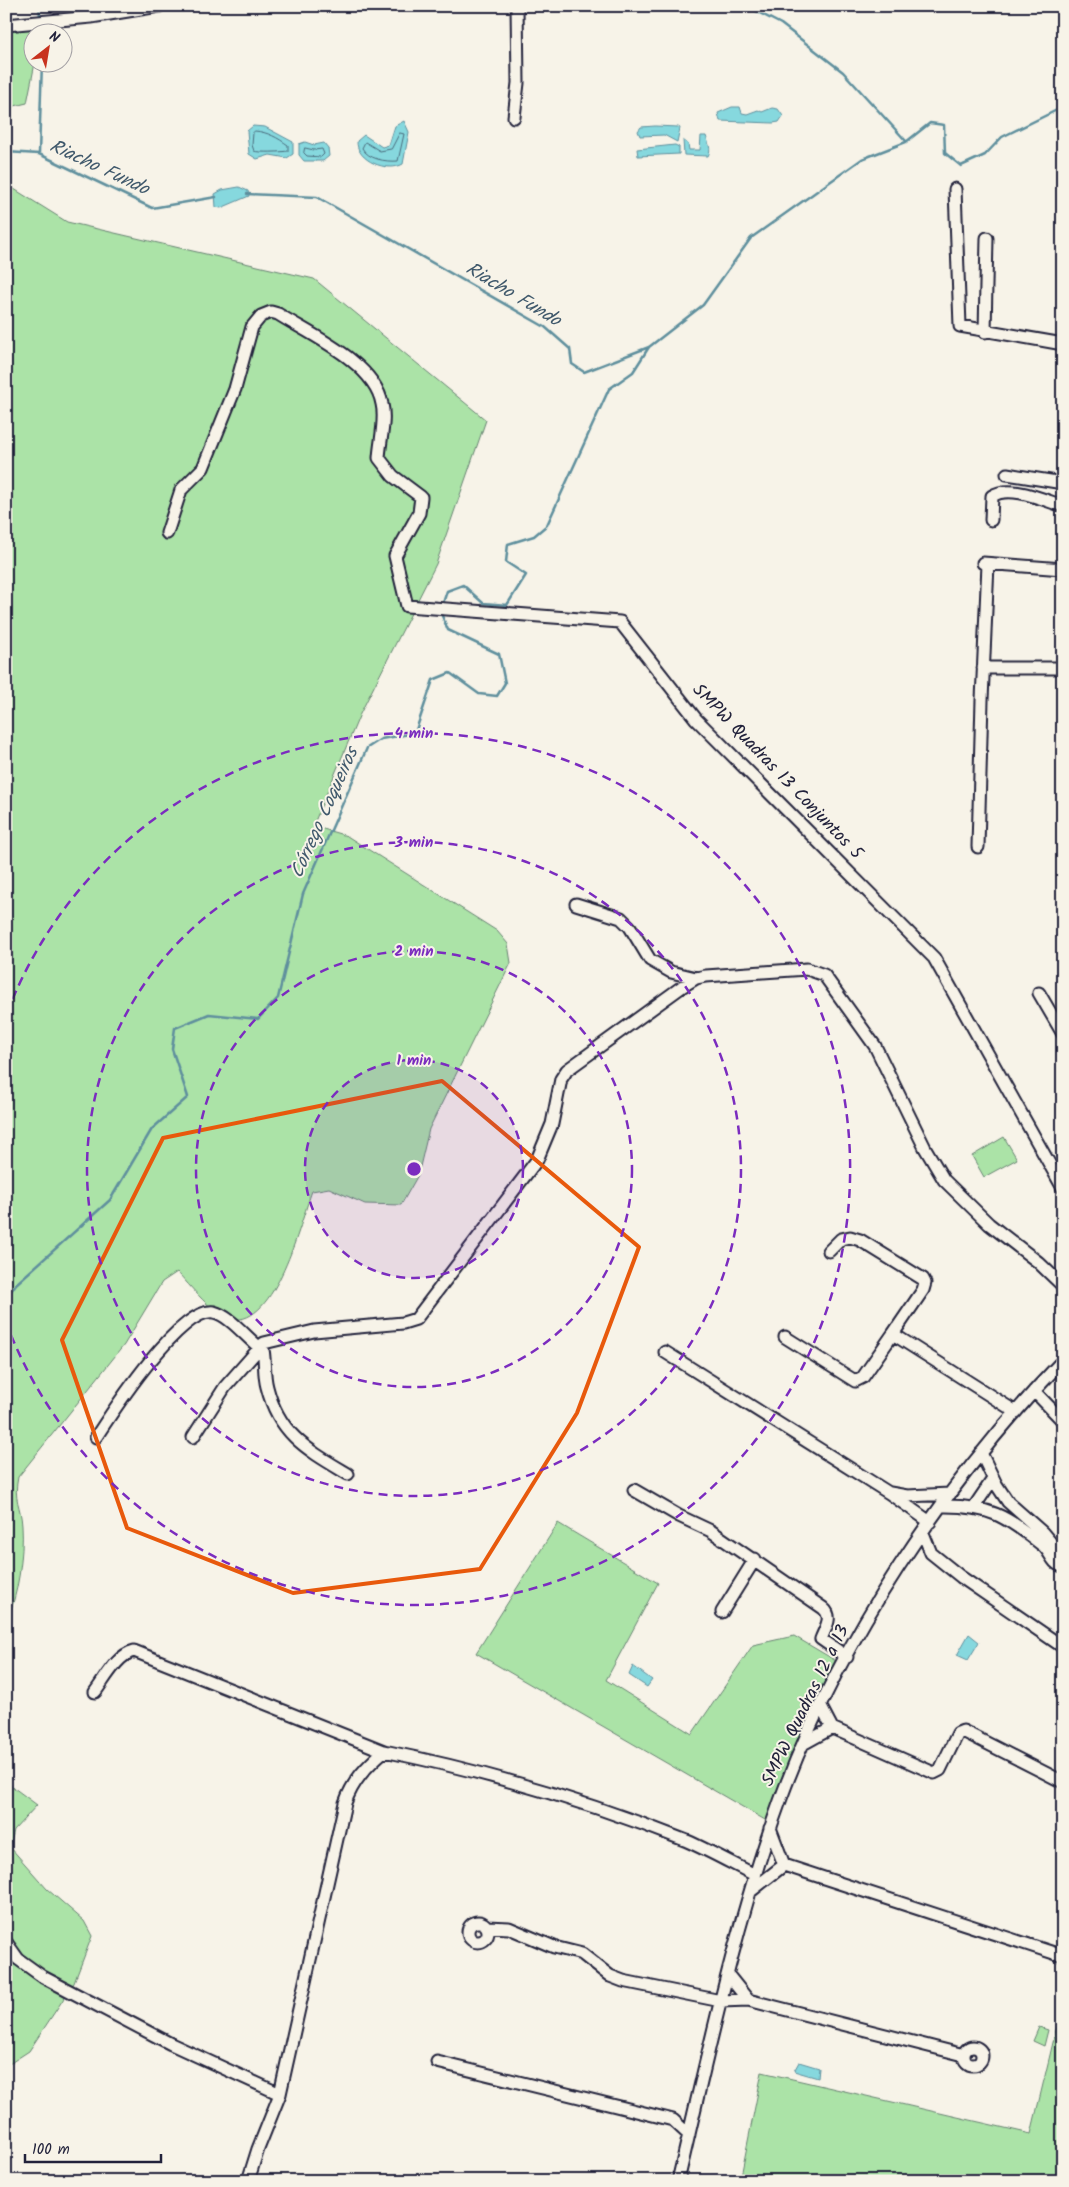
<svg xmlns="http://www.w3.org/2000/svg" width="1069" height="2187" viewBox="0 0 1069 2187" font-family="Kalam,sans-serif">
<rect width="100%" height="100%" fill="#f7f3e8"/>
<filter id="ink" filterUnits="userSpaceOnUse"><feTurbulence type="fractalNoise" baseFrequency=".02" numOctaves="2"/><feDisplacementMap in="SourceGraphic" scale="10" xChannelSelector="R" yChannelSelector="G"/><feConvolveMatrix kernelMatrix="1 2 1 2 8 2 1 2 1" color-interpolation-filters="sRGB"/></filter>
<g filter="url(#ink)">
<path fill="#abe3a7" stroke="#668271" d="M42,28v4h-10v30l3,1 -8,40 -21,5v-78z
M6,184l61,38 247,57 172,141 -50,144 -76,150 -47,112 34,10 150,95 11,13 3,19 -82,166 -11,46 -17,30 -36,-1 -36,-16 -17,3c-12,32 -36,135 -80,128 -19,-3 -42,-34 -55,-47l-15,10 -38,63 -106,132c-5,24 3,28 4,49 2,28 -4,71 -16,96z
M1004,1137l13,22 -33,18 -12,-21z
M558,1523l100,60 -52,97 86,54 61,-89 41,-9 49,29 -71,159 -296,-171z
M6,1782l31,23 -23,25 -4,17 37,42 37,32 8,15 -18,47 -45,68 -23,15z
M1063,2011v170h-323l22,-109 269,62 25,-104z
M1039,2027l9,3 -4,16 -11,-5z"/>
<path fill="#86d8de" stroke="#5e8f9d" d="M732,107h8l2,6 5,1 11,-4 4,2 10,-4 6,1 5,7 -4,6 -6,1 -53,-2 -2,-8z
M404,121l5,11 -6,32c-15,9 -47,-3 -46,-23l7,-6 18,12 7,-2 6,-19z
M253,126l12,1 28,15v12l-6,4 -17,-3 -13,4 -8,-5 -2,-23z
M655,126l23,1 2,1 -3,14 -13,-7 -24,1 -2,-5 3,-4z
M701,136h5c2,7 6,13 2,20l-24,-1 -1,-15 5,4 1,6h11z
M305,142l9,3 10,-2 4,5 1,8 -6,5h-19l-5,-6v-11z
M675,145l4,2v7l-41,2 -1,-7z
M239,187l9,4 1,5 -28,12 -5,-1 -1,-13 7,-4z
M969,1634l10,8 -11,18 -11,-5z
M633,1666l19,14 -5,7 -18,-12z
M799,2062l20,6 -1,10 -24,-7z"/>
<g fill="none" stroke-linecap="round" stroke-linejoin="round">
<path stroke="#4a6b7c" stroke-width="1" d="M255,131c13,1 23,7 33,14v6c-5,1 -30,2 -34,0l-2,-6 1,-12z
M400,133l4,1 -6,27c-13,1 -30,-2 -36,-13l3,-6 15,9 11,-2z
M305,148l9,2 8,-1 2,5 -3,3 -14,-1 -3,-3z"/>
<path stroke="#5e8f9d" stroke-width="2.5" d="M39,6l1,10
M746,6l35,18 62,48 63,69
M6,152l33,2 113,54 64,-11
M39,153l3,-91
M247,194l70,3 228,130 25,22 2,15 12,8 65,-25 54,-42 48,-67 111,-79 44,-17 24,-19 14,2 1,28 16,13 24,-11 17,-18 61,-30
M442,606l5,-15 16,-6 20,18 24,2 19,-30 -20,-13 2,-18 26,-8 13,-11 62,-136 24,-17 16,-25
M6,1298l10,-14 94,-84 42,-71 36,-32 -16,-48 3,-21 34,-14 49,5 20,-21 25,-104 64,-146 14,-9 34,-6 18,-53 17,-7 29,21 18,2 8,-13 -6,-29 -51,-24 -8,-19"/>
<defs>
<path id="minor" d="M6,25l85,-8 68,-11
M514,117l4,-34 -1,-77
M955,189l5,137 103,18
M985,332l2,-94
M1007,474l56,9
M991,520l1,-24c18,-12 52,4 71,10
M167,533l14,-43 22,-22 32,-79 17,-62 9,-11 10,-4 7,2c33,21 97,49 104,90 4,16 -2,37 -3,54l14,18 28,21 -2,16 -24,43 12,50 213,16 76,97 238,239 129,230
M983,563l80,6
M983,668h80
M978,847l4,-147 6,-136
M576,904l45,14 9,9 20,33 21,12 25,6
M1039,993l24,41
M829,1251l12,-12 9,-2 10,3 63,39 2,4 -2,7 -30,44
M785,1337l70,44 8,-4 30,-43 123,78
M262,1345c4,14 1,28 5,42 12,48 41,63 81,87
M665,1352l224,141 41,29
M1034,1391l29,30
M96,1437c17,-26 85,-131 118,-125 16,4 32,25 45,35
M193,1437l32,-50 39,-44 50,-12 89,-8 13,-4 121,-159 15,-36 9,-45 6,-9 116,-84 13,-8 10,-2 101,-7 17,6 51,71 50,102 19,32 45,44 49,38 25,24
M981,1453l15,31 12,18 34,30 21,25
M634,1490l45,26 32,15 112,77c11,9 2,20 -2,31l26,18
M890,1493l17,3 43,-2
M941,1506c48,-1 65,10 101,39 9,6 9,19 21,21
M974,1507l19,-28
M923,1533l8,20 30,24 102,70
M722,1612l33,-53
M95,1692c10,-13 22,-37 39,-41l250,100
M821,1707l11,21 102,45 6,-3 18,-37 5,-2 100,51
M803,1744l29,-16
M770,1828l14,37
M784,1865l279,91
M751,1891l33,-26
M468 1932a10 10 0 1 1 20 0a10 10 0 1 1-20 0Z
M488,1927l21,1 45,19 28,7 28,22 13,5 98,20 27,-1 216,55
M6,1942l12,17 25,18 128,67 109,50
M728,1975l20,25
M964 2056a9 9 0 1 1 18 0a9 9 0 1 1-18 0Z
M437,2062l236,58 16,15
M248,2181l10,-32 22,-55 65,-291c8,-23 22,-37 39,-52 104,21 205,51 303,90 23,10 46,23 68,34
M678,2181c30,-127 57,-257 102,-380 59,-162 164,-317 283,-441"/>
</defs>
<use href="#minor" stroke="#22223b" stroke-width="15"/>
<use href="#minor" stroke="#f7f3e8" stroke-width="11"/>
</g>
</g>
<path fill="none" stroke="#e8590c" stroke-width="4" stroke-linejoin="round" d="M442,1081l197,166 -62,166 -97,156 -187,24 -166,-65 -65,-188 101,-202z"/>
<circle cx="414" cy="1169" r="109" fill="#7b2cbf" fill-opacity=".12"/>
<g fill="none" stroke="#7b2cbf" stroke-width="2.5" stroke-dasharray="9 6">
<circle cx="414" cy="1169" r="109"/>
<circle cx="414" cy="1169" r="218"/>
<circle cx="414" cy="1169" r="327"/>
<path d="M7 1013A436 436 0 1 1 7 1325"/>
</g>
<g text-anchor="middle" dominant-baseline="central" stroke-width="4" stroke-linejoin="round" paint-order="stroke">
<g font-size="18" fill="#22223b" stroke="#f7f3e8">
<text transform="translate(777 772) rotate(46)">SMPW Quadras 13 Conjuntos 5</text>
<text transform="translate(806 1706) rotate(-64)">SMPW Quadras 12 a 13</text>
</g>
<g font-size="19" font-style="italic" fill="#40596c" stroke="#f7f3e8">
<text transform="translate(99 168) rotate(25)">Riacho Fundo</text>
<text transform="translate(513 295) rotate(31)">Riacho Fundo</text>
<text transform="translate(325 813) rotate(-66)">Córrego Coqueiros</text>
</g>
</g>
<circle cx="414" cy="1169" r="8" fill="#7b2cbf" stroke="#f7f3e8" stroke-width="2.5"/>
<g font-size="15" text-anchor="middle" font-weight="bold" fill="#7b2cbf" stroke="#f7f3e8" stroke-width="4" stroke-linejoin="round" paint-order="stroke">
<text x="414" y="738">4 min</text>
<text x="414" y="847">3 min</text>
<text x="414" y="956">2 min</text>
<text x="414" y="1065">1 min</text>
</g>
<rect width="1069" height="2187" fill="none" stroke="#f7f3e8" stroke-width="25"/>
<rect x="12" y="12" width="1044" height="2162" fill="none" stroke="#22223b" stroke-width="2" filter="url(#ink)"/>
<g transform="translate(48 48) rotate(31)"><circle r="24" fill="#f7f3e8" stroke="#a29fa3"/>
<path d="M0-4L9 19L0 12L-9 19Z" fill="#c8321e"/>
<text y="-8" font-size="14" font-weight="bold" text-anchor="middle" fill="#22223b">N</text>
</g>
<path d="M25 2154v8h136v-8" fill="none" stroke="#22223b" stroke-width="2.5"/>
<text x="32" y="2154" font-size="15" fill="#22223b" stroke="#f7f3e8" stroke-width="4" paint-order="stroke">100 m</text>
</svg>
